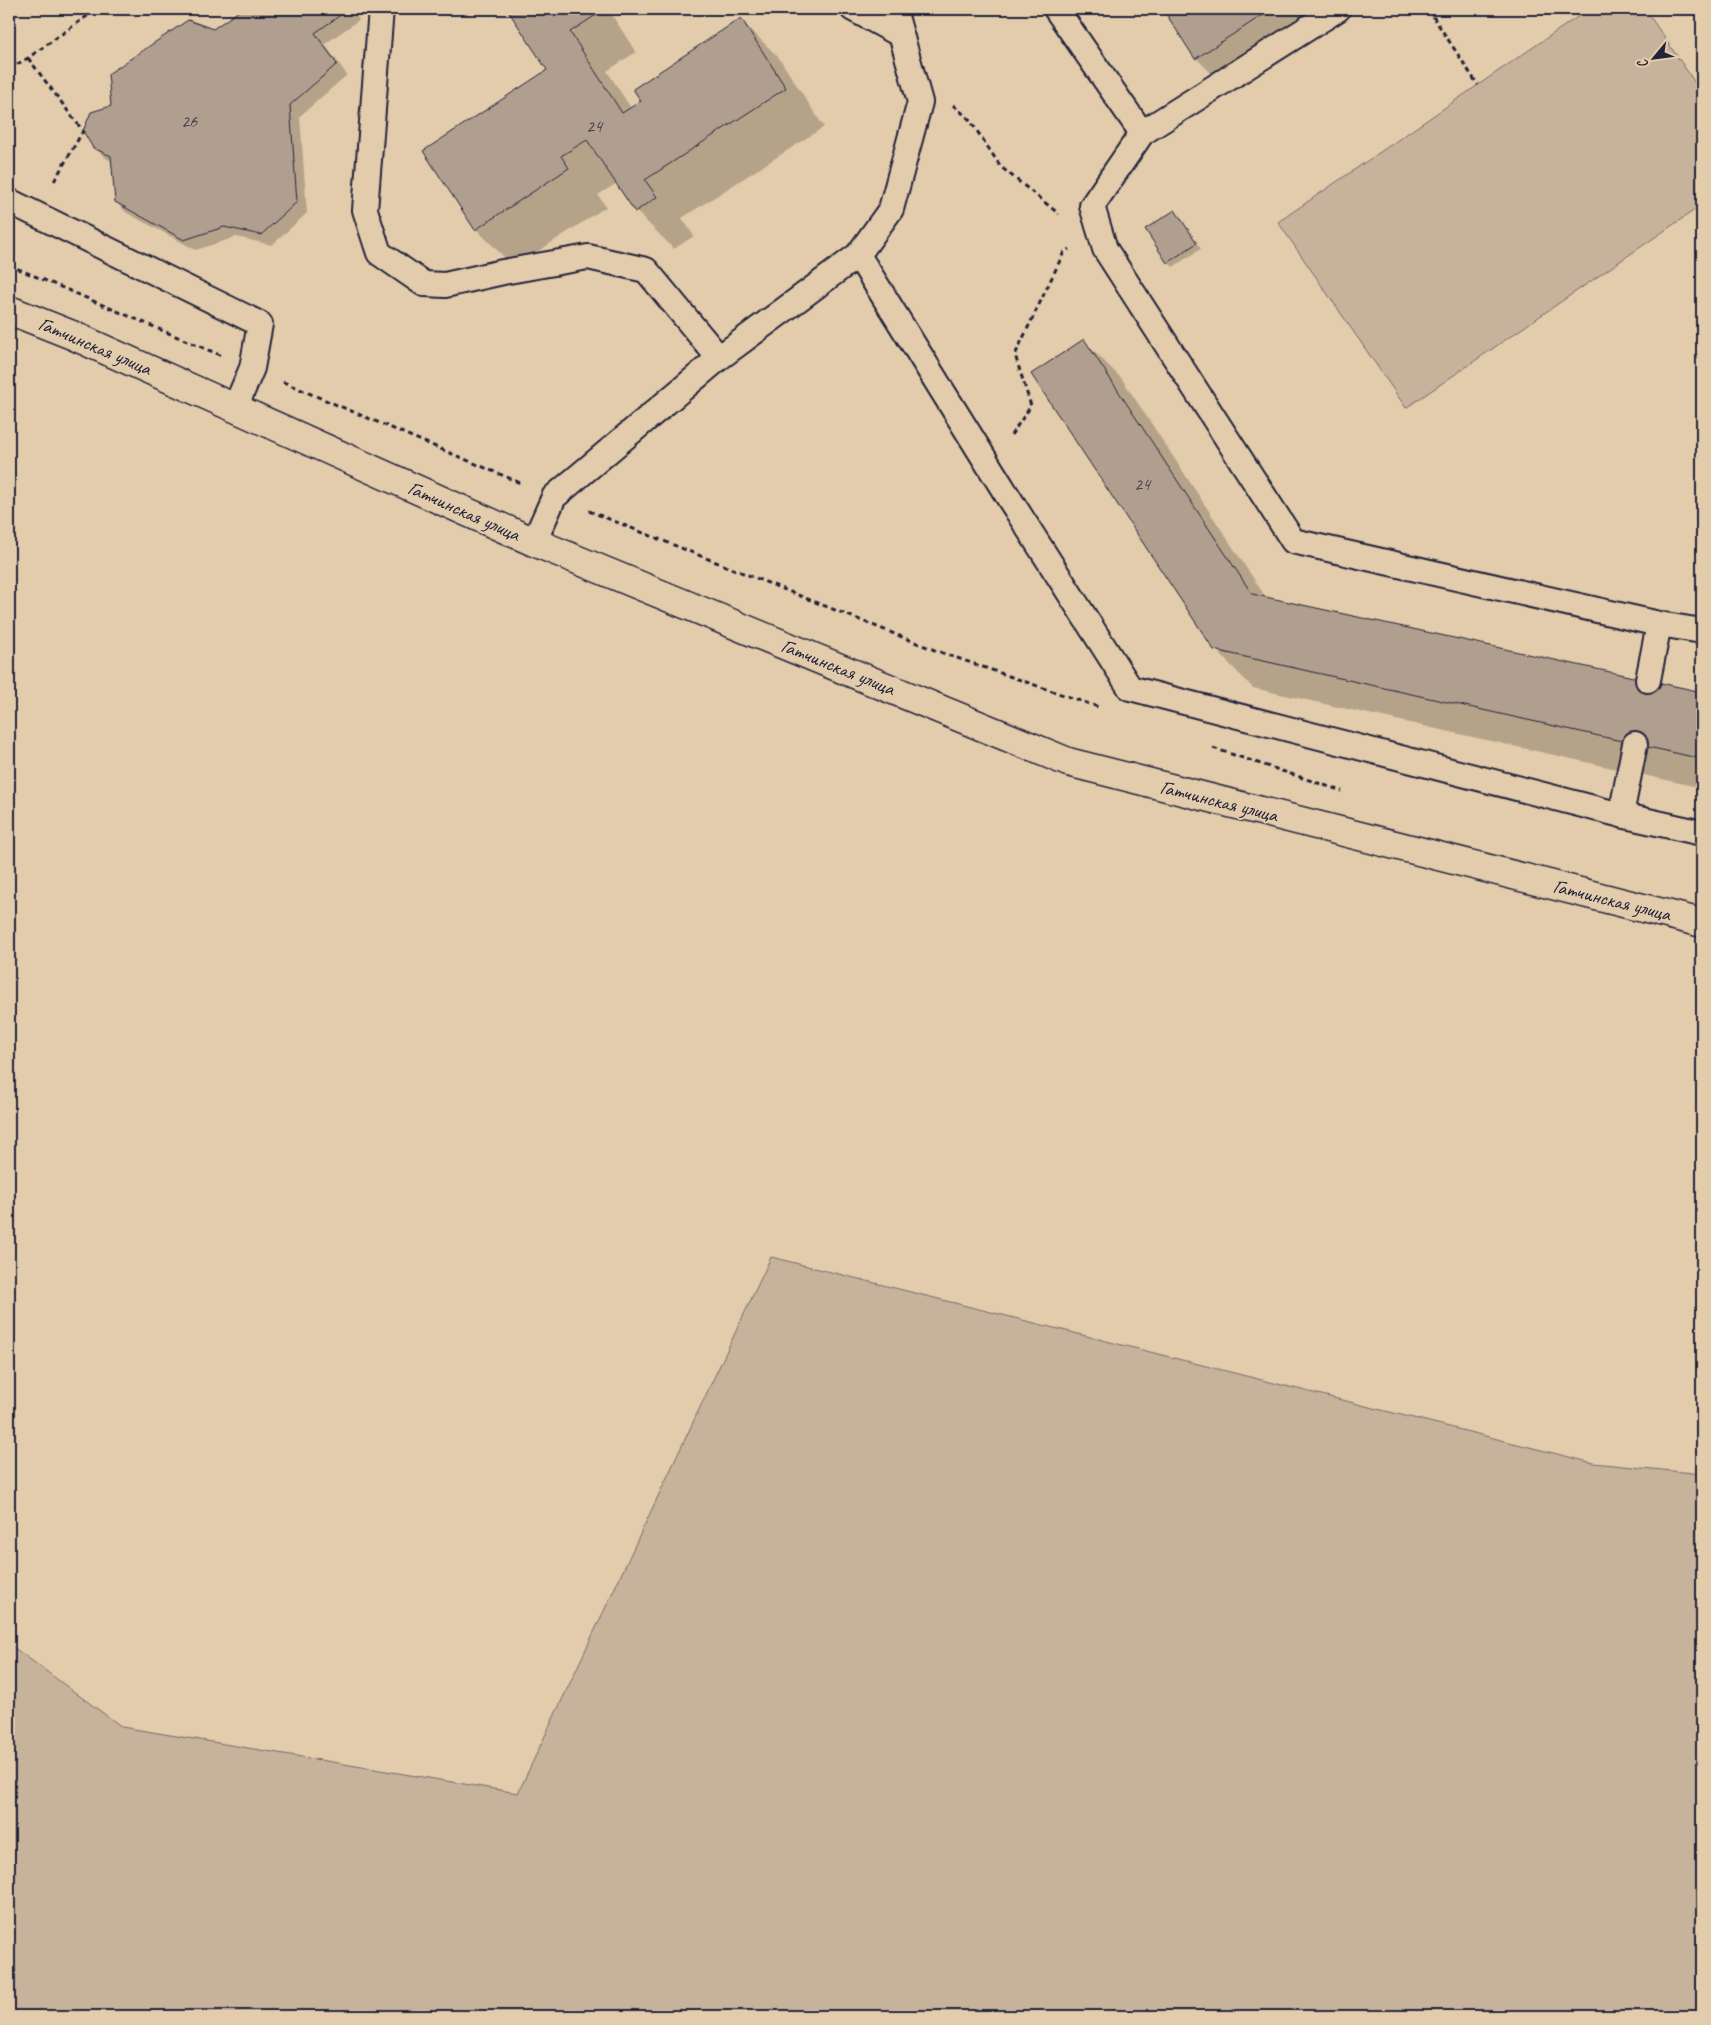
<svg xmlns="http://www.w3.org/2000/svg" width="1711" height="2025" viewBox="0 0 1711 2025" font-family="Caveat,sans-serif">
<rect width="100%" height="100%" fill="#e3ccac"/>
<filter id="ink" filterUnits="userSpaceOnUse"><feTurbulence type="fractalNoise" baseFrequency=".02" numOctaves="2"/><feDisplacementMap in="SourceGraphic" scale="10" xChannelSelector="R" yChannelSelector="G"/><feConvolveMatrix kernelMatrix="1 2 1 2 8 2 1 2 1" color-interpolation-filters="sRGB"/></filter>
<g filter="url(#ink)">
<path fill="#c7b39c" stroke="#746a6c" d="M1589,9h56l57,84v112l-296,203 -128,-186z
M771,1257l822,206 109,11v542h-1693v-372l113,83 396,66z"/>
<path fill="#0003" d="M244,9h110l5,11 -34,24 22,31 -47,41 7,97 -35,32 -36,-8 -40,13 -69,-37 -11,-11 -3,-40 -7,-4 -12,-11 18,-41z
M509,9h99l28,43 -29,19 24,37 110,-88 38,38 45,69 -142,91 12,18 -20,13 -38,-38 -19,-28 -19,12 8,12 -92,60 -38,-38 73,-158z
M1164,9h161l-108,70 -21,-21z
M1175,211l26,38 -28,18 -5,-5z
M1084,341l38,38 145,220 435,94v95l-449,-100 -38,-39z"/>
<path fill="#b09f8e" stroke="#22223b" d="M242,9h107l-34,24 22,31 -47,41 7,97 -36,33 -37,-8 -40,13 -69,-38 -4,-46 -18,-8 -10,-17 8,-19 20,-6 -3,-32 80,-54 25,9z
M507,9h89l3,4 -29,19 52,81 19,-12 -8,-12 108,-71 45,70 -141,92 12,17 -22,15 -48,-72 -26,16 8,12 -94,62 -52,-79 124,-81z
M1163,9h109l-77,50z
M1175,210l22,33 -30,20 -22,-34z
M1084,339l168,255 450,98v67l-488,-109 -183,-276z"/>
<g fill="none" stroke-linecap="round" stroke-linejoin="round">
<defs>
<path id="service" d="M381,9l-16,201 14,43 45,31 21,1 58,-13 85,-15 58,13 73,88
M853,9l48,26
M1056,9l86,124
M1338,9l-196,124 -50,73 13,43 188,292 366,83 43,7
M9,201l251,123 -8,44 -17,40
M858,255l154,248 118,185 491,127 81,18
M534,542l20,-45 165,-139 139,-103 33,-46 29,-107 -26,-93
M1648,680l11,-56
M1621,815l14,-71"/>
<path id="tertiary" d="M9,310l63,25 462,207 534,220 634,161"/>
</defs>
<use href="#service" stroke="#22223b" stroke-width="28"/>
<use href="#tertiary" stroke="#22223b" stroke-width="31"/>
<path stroke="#22223b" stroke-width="3" stroke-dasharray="5 4" stroke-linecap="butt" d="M1428,9l50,76
M28,58l55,73 -30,52
M9,69l19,-11 69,-49
M953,105l16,14 32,48 58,47
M9,265l211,90
M283,382l240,102
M1011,435l20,-29 -16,-51 49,-103 5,-3
M589,511l348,140 164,57
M1213,748l129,43"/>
<use href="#service" stroke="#e3ccac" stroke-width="24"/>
<use href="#tertiary" stroke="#e3ccac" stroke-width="28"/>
</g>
</g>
<g text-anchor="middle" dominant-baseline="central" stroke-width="4" stroke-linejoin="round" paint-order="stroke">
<g font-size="18" fill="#464150">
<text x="189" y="121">26</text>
<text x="594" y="126">24</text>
<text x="1142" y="484">24</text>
</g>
<g font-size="20" fill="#22223b" stroke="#e3ccac">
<text transform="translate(95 346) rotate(23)">Гатчинская улица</text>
<text transform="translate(464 511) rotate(24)">Гатчинская улица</text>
<text transform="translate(838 667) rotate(22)">Гатчинская улица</text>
<text transform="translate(1219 801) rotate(14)">Гатчинская улица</text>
<text transform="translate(1612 900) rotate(14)">Гатчинская улица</text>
</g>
</g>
<rect width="1711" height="2025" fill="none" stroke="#e3ccac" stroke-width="30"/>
<rect x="15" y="15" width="1681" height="1995" fill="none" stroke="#22223b" stroke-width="2" filter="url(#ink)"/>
<g transform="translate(1654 58) rotate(241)" stroke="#e3ccac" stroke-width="4" paint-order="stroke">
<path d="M0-4L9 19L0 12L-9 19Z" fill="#22223b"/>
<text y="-8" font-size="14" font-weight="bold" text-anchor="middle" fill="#22223b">С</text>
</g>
</svg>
